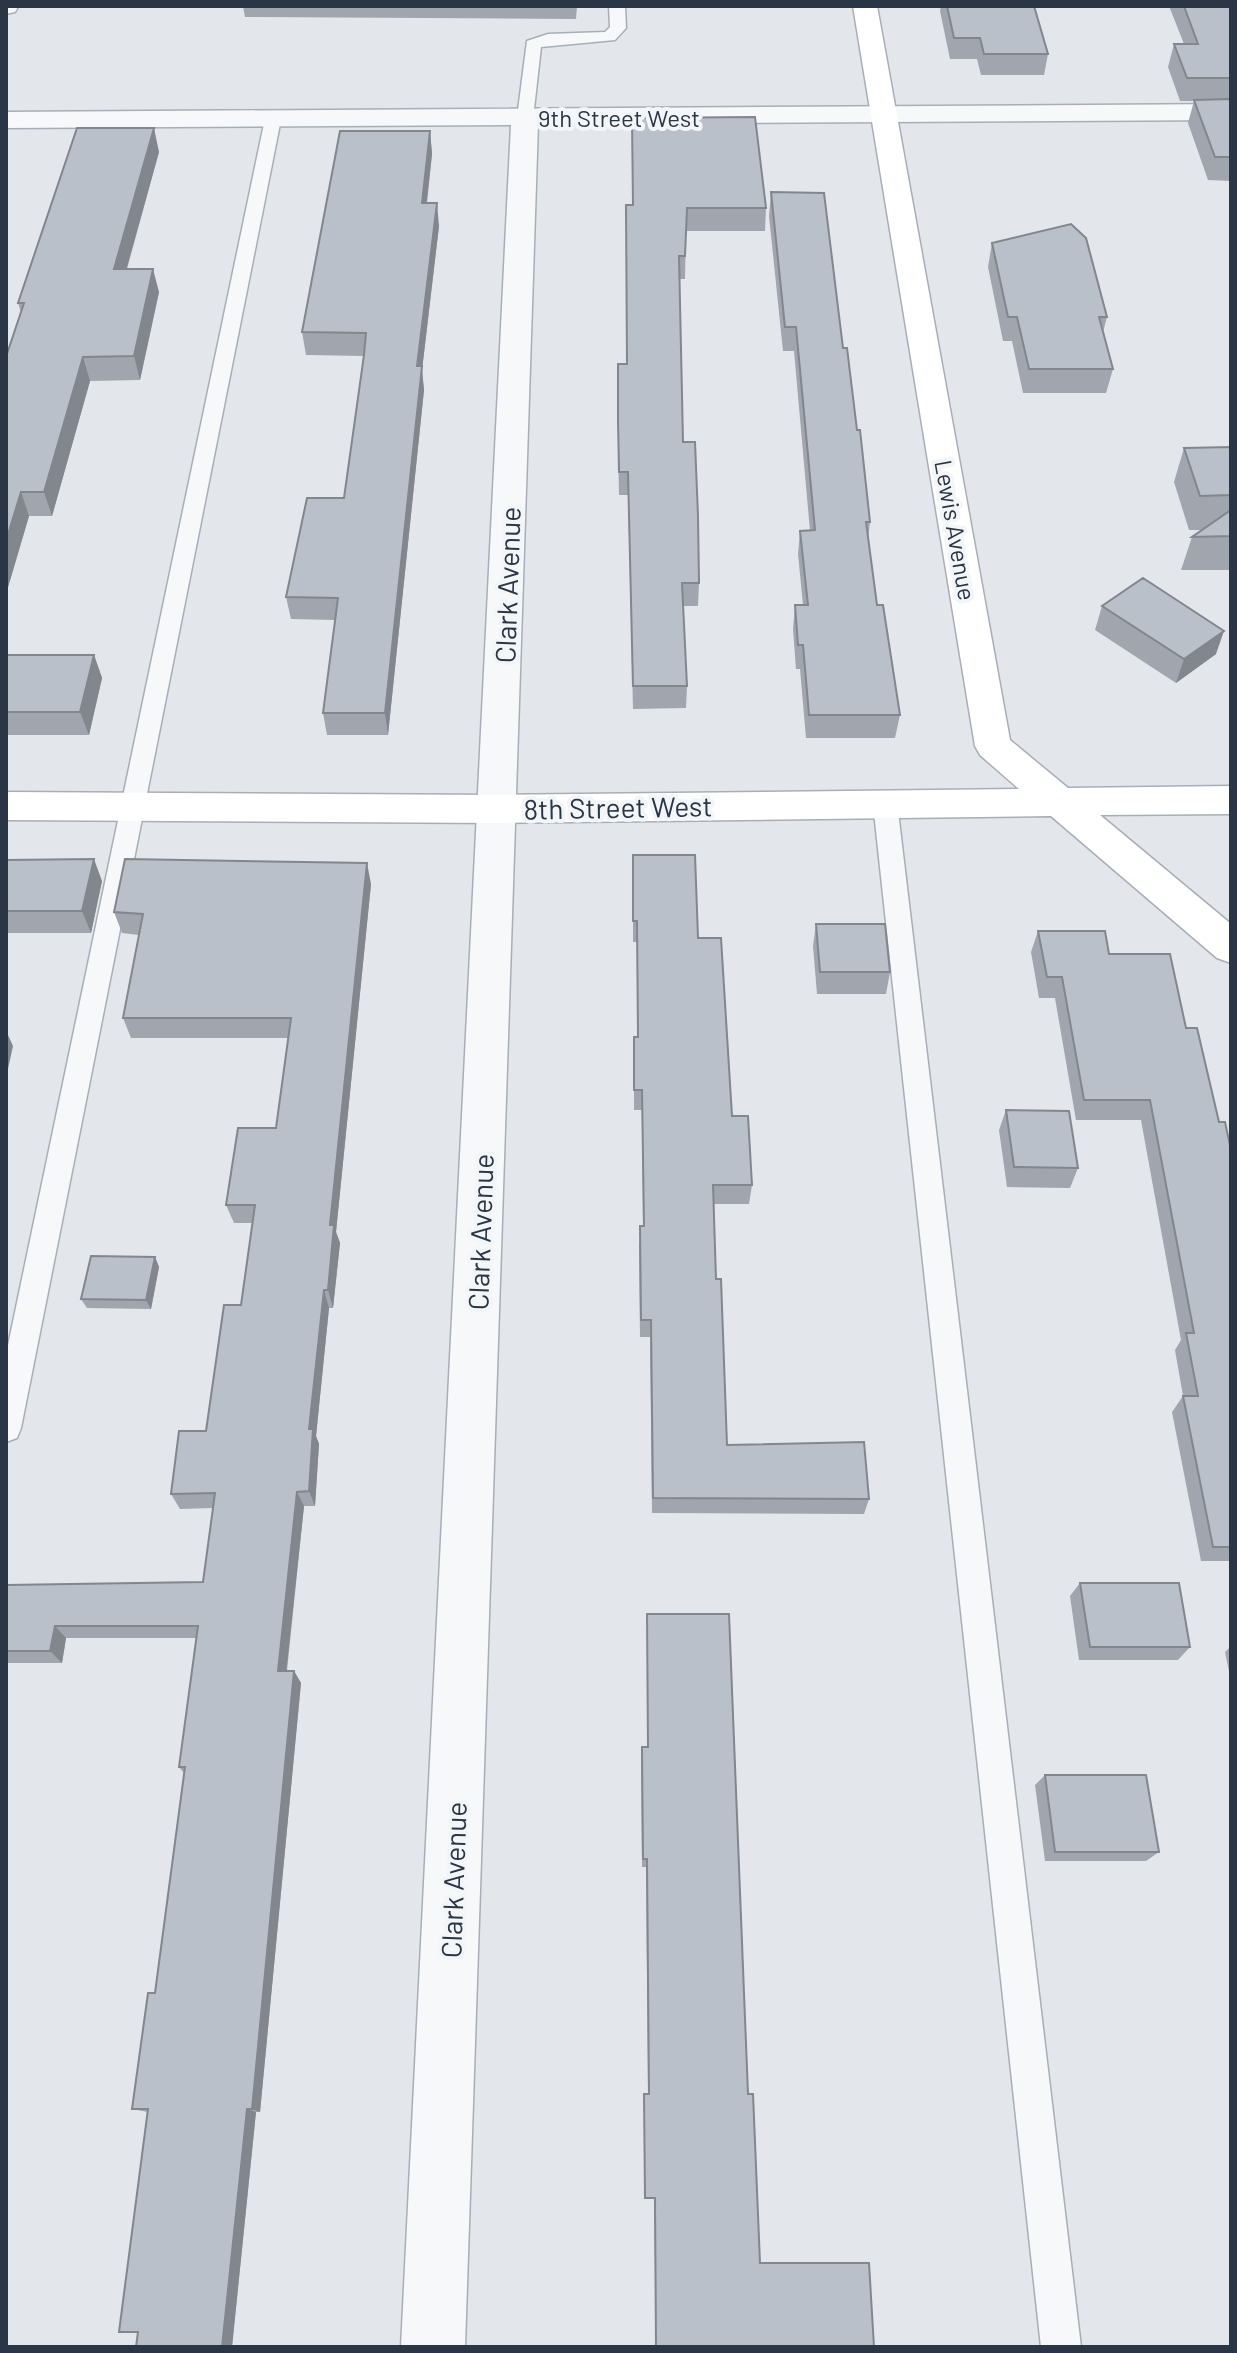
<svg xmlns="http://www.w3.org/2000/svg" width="1237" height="2353" viewBox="0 0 1237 2353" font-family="Barlow,sans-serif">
<rect width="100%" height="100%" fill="#e3e7ec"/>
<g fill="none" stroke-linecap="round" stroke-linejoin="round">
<defs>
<path id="lane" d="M609,6h16l1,22 -11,12 -74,7 -8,71 -8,5 -6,-1 -2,-4 10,-77 21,-7 57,-2 5,-5z
M273,114l8,5 -260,1309 -4,10 -11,4v-87l259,-1236z
M885,794l9,3 3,6 184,1544h-40l-168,-1544 3,-6z"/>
<path id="street" d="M6,6h12v1l-3,5 -9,2z
M1231,104v16l-693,4 -73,2223h-64l110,-2222 -505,3v-16z"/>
<path id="secondary" d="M853,6h24l133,734 58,48 163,-2v28l-131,1 131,109v39l-14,-5 -166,-142 -554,7 -491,-3v-28l491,3 522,-6 -39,-34 -5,-9z"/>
</defs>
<use href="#lane" stroke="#a8aeb7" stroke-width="3"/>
<use href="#street" stroke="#a8aeb7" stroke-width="3"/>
<use href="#secondary" stroke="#a8aeb7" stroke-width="3"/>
<use href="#lane" fill="#f6f8fa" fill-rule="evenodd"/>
<use href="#street" fill="#f6f8fa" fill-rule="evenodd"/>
<use href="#secondary" fill="#fff" fill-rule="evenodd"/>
</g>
<path fill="#a0a5ae" d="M243,6h334l-1,13 -331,-2z
M941,6h93l14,48 -4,21h-63l-4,-16h-27l-10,-48z
M1169,6h62v175l-23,-1 -20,-57 6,-22h-14l-12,-34 6,-23h10z
M430,131l2,23 -5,49 12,23 -17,144 2,20 -36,345h-61l-4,-22 12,-93 -44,-1 -5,-22 58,-99 20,-142 -58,-1 -4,-23z
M159,152l-32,117 32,23 -19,88 -50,1 -38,135h-23l-23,78v-237l15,-45 -3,-9z
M771,192l72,156 14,82 13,92 -2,17 9,66 23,110 -5,23h-89l-6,-69h-4l-3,-40 2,-24h8l-5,-51 2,-23h10l-16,-180h-11l-14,-135z
M626,205l140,3 -1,23h-79l-1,48h-6l4,163 16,141 -1,23h-15l4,80 -1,22 -53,1 -5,-214h-9l-1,-52 9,-79z
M992,243l115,74 -4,15 10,37 -7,24h-83l-11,-52h-9l-15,-74z
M1231,447v123h-50l11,-33 11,-7h-14l-15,-48 10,-34z
M1102,606l114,48 -40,29 -81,-53z
M6,655h88l8,23 -13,57h-83z
M633,855l65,83 34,178 20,69 -3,19h-35l2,75 11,166 142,54 -5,15 -212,-1 -2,-176h-10l-1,-92 4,-19 -1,-116h-8v-73h4l-1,-95h-4z
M6,860l96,21 -11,52h-85z
M371,884l-35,348 4,11 -7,65h-4l-13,128 3,8 -4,62h-11l-17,165h7l7,12 -41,429h-4l-24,235h-96l2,-15 10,-220 -16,-3 23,-116 29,-220 -5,-6 17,-129h-130l-4,25h-56v-78l197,-3 10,-74 -33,1 -9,-15 35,-63 35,-126 11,-82h-18l-8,-18 50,-77 12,-90h-157l-8,-20 16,-83 -17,-2 -8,-21z
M816,924l74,48 -4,22h-69l-4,-48z
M1038,931l71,23 77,74 33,94 12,28v411h-30l-29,-149 11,-16 -8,-46 6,-10 -40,-220h-65l-21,-122h-16l-8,-46z
M1006,1110l72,58 -8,20 -63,-1 -8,-57z
M155,1257l4,10 -8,42 -64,-1 -6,-9z
M1080,1583l110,64 -12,13h-99l-9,-64z
M647,1614l101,480 12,168h102l7,1 5,84h-218l-2,-148h-10v-105h4l-2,-227h-4l-1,-109 7,-11z
M1231,1646v35l-6,-29z
M1045,1775l114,77 -13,9h-101l-10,-76z"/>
<path fill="#82868d" d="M154,128l5,24 -39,140 -6,-23z
M430,131l2,23 -8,72 -2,-23z
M437,203l2,23 -17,144 2,20 -36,345 -3,-22 32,-347z
M153,269l6,23 -19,88 -6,-24z
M83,357l7,24 -38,135 -8,-24z
M21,492l8,24 -23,78v-53z
M1224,631l-8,23 -40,29 8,-24z
M94,655l8,23 -13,57 -9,-23z
M94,859l8,22 -11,52 -9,-22z
M367,863l4,21 -35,348 4,11 -7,65 -5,-18 2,-65z
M8,1035l5,11 -7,32v-36z
M155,1257l4,10 -8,42 -5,-9z
M324,1290l5,18 -13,128 3,8 -4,62 -6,-15v-62z
M297,1492l7,14 -19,177 -7,-12z
M55,1626l11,12 -4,25 -12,-12z
M294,1671l7,12 -41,429 -8,-3z
M247,2109l9,3 -24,235h-10z"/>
<path fill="#bac0ca" stroke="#82868d" stroke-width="2" d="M947,6h87l14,48h-64l-4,-16h-26z
M1184,6h47v72h-44l-13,-34h24z
M1231,99v58h-16l-21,-57z
M755,117l11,91h-79l-2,48h-6l4,186h12l3,74 1,67h-17l5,103h-54l-5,-214h-9l-1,-52v-56h9l-1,-159h7l-1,-87z
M77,128h77l-40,141h39l-19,87 -51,1 -39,135h-23l-15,49v-184l18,-54h-6z
M340,131h90l-8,72h15l-20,163h5l-37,347h-62l15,-115 -52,-1 21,-99h37l20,-143 2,-22 -64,-1z
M771,192l53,1 19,155h4l10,82h3l10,92h-4l11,83h6l17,110h-91l-6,-70h-5l-3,-40h13l-8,-74 15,-1 -19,-203h-11z
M1071,224l15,14 21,79h-8l14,52h-84l-12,-52h-9l-16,-74z
M1231,447v48l-31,1 -16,-48z
M1231,510v26l-39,1z
M1143,578l81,53 -40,28 -82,-53z
M6,655h88l-14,57h-74z
M633,855h62l3,83h23l11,178h16l4,69h-39l3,94h5l6,166 137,-3 5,57 -216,-1 -2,-178h-10l-1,-94h4l-2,-136h-8v-53h4l-1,-116h-4z
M94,859l-12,52h-76v-51z
M125,859l242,4 -37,362h4l-6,65h-4l-15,139h4l-4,62 -12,1 -19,179h16l-42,438h-5l-25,238h-86l2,-15h-19l29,-223h-16l16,-116h7l30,-226h-6l19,-141h-143l-5,25h-44v-66l197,-3 12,-89 -44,1 8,-63h27l18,-126h17l14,-100h-29l12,-77h38l15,-110h-168l20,-104 -29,-2z
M816,924h69l5,48h-70z
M1038,931h67l4,23h61l16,74h11l22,94h6l6,28v397h-18l-30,-151h15l-12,-63h8l-44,-233h-66l-22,-123h-15z
M1006,1110l63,1 9,57 -64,-1z
M91,1256l64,1 -9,43 -65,-1z
M1080,1583h99l11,64h-100z
M647,1614h82l19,480h5l7,169h109l5,84h-218l-1,-149h-10l-1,-104h5l-2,-235h-4l-1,-112h6z
M1045,1775h101l13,77h-104z"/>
<g text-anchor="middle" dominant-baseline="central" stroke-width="8" stroke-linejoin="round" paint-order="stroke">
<g font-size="24" fill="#2a3545" stroke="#f3f6f9">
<text x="619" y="117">9th Street West</text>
<text transform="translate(956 530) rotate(80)">Lewis Avenue</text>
</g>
<g font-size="28" fill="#2a3545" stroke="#f3f6f9">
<text transform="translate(507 585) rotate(-88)">Clark Avenue</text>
<text transform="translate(618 807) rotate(-1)">8th Street West</text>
<text transform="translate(480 1232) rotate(-88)">Clark Avenue</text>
<text transform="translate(453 1880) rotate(-88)">Clark Avenue</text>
</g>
</g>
<rect width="1237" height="2353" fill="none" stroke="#2a3545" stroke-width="16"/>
</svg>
